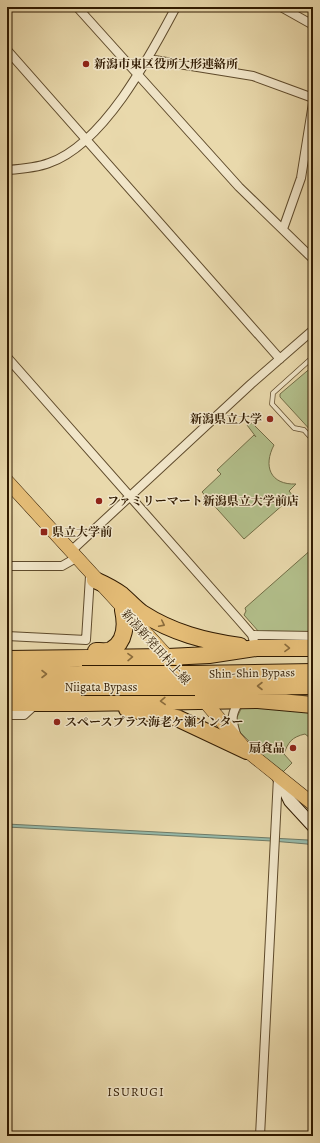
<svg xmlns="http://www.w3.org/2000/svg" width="320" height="1143" viewBox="0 0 320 1143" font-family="Alegreya,'Noto Serif JP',serif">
<rect width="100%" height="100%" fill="#e9d9ac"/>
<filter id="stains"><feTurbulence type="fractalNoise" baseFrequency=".005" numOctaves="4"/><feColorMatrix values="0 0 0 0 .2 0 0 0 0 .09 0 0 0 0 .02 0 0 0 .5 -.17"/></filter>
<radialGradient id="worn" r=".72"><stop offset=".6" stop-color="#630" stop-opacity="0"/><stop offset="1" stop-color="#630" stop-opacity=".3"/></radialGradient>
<path fill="#b3c08c" stroke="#726d46" d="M313,366v67l-33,-36v-3z
M252,423l22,22c-11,21 -4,40 22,39l-7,7 4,5 -49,43 -42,-47 19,-18 -4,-4 37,-35 2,2 -9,-12z
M313,548v83l-4,2 -50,-1 -15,-17 2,-4 -1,-3z
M242,707l71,3v26l-3,2 -5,-4c-13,3 -17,8 -21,20l8,9 -11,11 -41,-42 -4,-13z"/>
<path fill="#97baaa" stroke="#6e7a66" d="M7,824l301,16 5,3v3l-6,-2 -35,-3 -265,-14z"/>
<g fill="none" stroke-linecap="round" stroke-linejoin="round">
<defs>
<path id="lane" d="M313,357l-40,36 -1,11 22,24 10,2 9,10"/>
<path id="street" d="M77,7l162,180 74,72
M281,7l32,18
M7,50l273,309
M148,59l105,17 60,22
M7,170c14,-1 29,-2 42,-7 55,-19 101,-107 127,-156
M283,229l18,-51 12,-75
M7,357l232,263 13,15 4,13
M70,552l181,-168 62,-54
M7,566h55l14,-8
M252,635l61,1
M7,636l79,4 4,-64
M7,715h17l12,-11
M236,734c-5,-15 -5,-20 4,-34
M260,1136l18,-359"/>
<path id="secondary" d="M278,776l12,25 23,25"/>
<path id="primary" d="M7,481l161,176 18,23
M199,695l48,56 66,53"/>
<path id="highway" d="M95,580c9,4 19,9 27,15 7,6 13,13 20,18 31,20 63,28 98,33
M96,651c4,0 11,1 15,-1 15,-8 15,-26 12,-40
M7,659l161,-2 41,-2 47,-7h57
M7,674h75
M190,674l123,-2
M195,687l118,-1
M7,688l74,-1
M7,703h78l173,-3 55,5
M127,709l50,9 70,33"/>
</defs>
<use href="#lane" stroke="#5e4a2b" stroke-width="5.5"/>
<use href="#street" stroke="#5e4a2b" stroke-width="10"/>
<use href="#secondary" stroke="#301a00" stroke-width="14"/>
<use href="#primary" stroke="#301a00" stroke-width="14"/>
<use href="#highway" stroke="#301a00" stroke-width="18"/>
<use href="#lane" stroke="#f1e6c9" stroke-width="4"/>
<use href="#street" stroke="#f1e6c9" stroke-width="8"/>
<use href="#secondary" stroke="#f1e6c9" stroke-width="12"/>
<use href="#primary" stroke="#e4bc76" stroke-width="13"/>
<use href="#highway" stroke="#e4bc76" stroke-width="16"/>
<defs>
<path id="highway-bridge" d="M82,674h108
M81,687h114"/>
</defs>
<use href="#highway-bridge" stroke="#301a00" stroke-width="18" stroke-linecap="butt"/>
<use href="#highway-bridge" stroke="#e4bc76" stroke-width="16"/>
</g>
<defs><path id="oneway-chevron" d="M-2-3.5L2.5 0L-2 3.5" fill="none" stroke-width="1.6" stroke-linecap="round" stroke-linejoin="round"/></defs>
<g stroke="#8a6b3b">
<use href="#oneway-chevron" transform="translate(162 624) rotate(26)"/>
<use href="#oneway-chevron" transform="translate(287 648) rotate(1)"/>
<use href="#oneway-chevron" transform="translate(130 657) rotate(-1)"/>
<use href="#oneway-chevron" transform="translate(44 674)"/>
<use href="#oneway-chevron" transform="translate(260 686) rotate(180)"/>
<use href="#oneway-chevron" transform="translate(163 701) rotate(178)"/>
</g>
<g fill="#8f2418" stroke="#f1e6c9" stroke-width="1.5">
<circle cx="86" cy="64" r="4"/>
<circle cx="270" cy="419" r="4"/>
<circle cx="99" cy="501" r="4"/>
<rect x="40" y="528" width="8" height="8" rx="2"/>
<circle cx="57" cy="722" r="4"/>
<circle cx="293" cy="748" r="4"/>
</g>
<g text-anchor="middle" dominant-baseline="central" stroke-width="3" stroke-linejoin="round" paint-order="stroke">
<g font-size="12" font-weight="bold" fill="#301a00" stroke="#f1e6c9" text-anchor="start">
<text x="94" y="64">新潟市東区役所大形連絡所</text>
<text x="262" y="419" text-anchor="end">新潟県立大学</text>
<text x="107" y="501">ファミリーマート新潟県立大学前店</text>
<text x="52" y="532">県立大学前</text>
<text x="65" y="722">スペースプラス海老ケ瀬インター</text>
<text x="285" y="748" text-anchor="end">扇食品</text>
</g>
<g font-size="12" fill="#301a00" stroke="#f1e6c9">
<text transform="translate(156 647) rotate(48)">新潟新発田村上線</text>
<text transform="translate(252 673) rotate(-1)">Shin-Shin Bypass</text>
<text x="101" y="687">Niigata Bypass</text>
</g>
<g font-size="13" letter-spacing="1" fill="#301a00" stroke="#f1e6c9">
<text x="136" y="1091">ISURUGI</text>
</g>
</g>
<rect width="320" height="1143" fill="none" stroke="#e9d9ac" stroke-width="24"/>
<rect x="8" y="8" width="304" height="1127" fill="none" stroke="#301a00" stroke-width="2"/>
<rect x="12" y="12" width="296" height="1119" fill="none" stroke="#301a00"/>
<rect width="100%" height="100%" filter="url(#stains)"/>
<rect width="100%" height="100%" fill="url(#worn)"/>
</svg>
